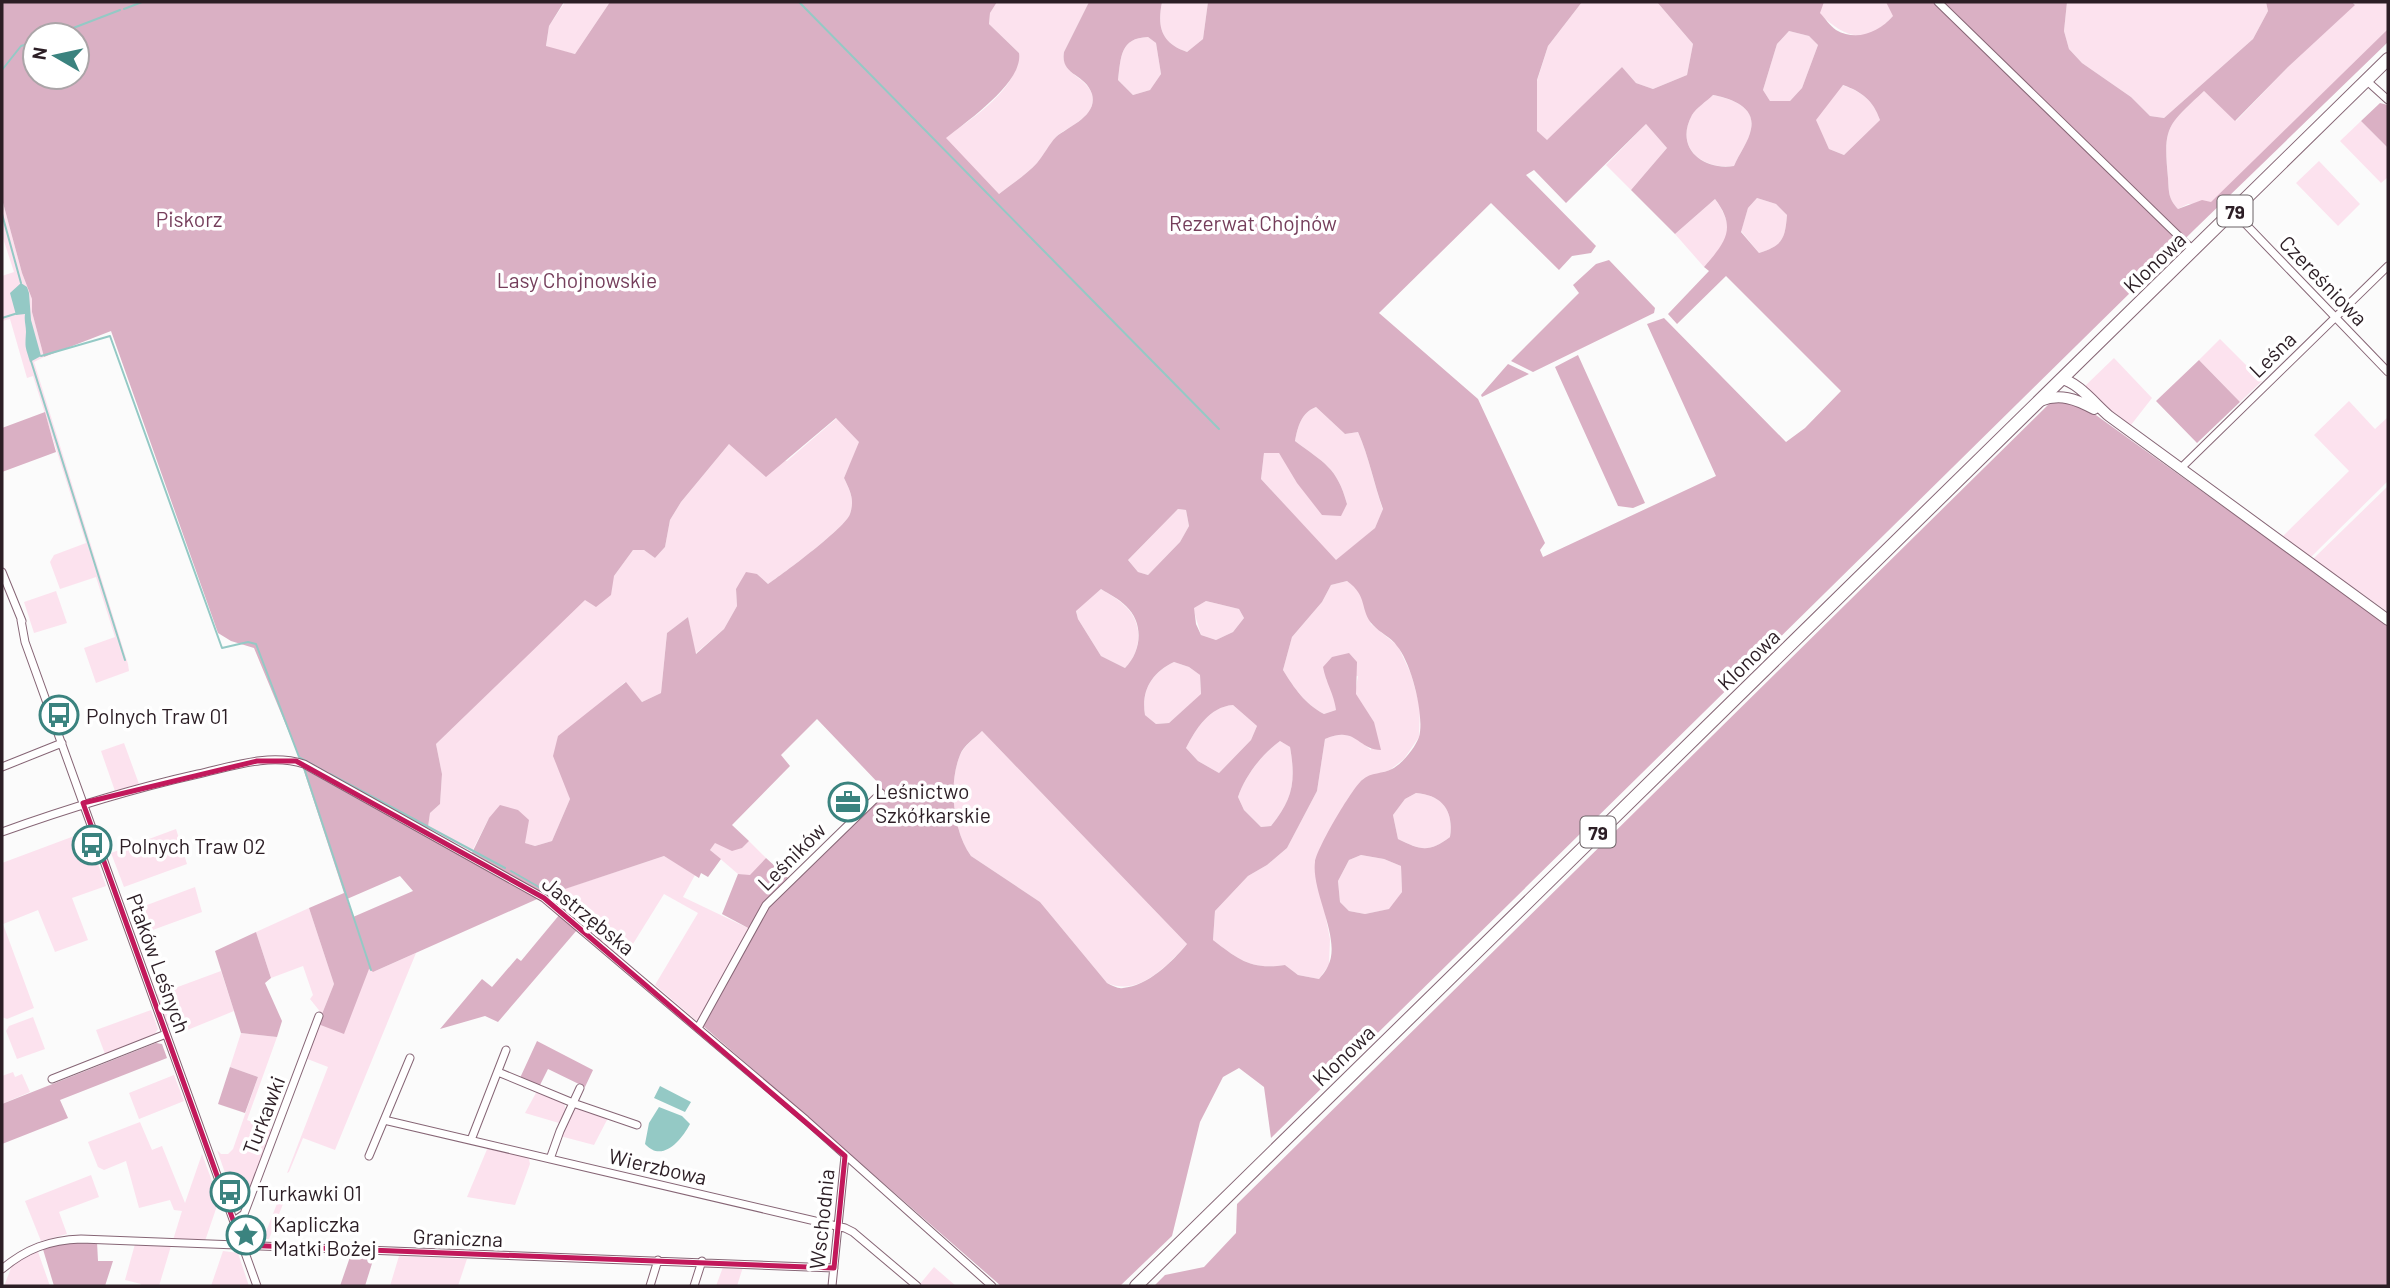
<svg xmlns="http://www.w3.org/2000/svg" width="2390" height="1288" viewBox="0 0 2390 1288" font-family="Barlow,sans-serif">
<rect width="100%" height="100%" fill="#fbfbfb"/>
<path fill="#fce2ee" d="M565,2h45l-35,52 -29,-7 3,-21z
M997,2h92l-25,50c-4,22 22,24 28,42 6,23 -24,32 -36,43 -7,8 -12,18 -19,26 -11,12 -25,21 -38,31l-54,-56c27,-20 73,-48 74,-85l-30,-29 1,-11z
M1162,2h46l-5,37 -16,13c-26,-9 -30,-25 -25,-50z
M1582,2h75l36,42 -6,31 -34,14 -17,-6 -14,-16 -75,74 -10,-10v-50l11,-35z
M1824,2h62l8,13c-28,31 -48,24 -75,-2z
M2067,2h199l2,9 -15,28 -89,79 -14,-2 -19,-19 -49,-34 -13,-14 -5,-18z
M2352,2h36v27l-177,174 -23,1 -10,5c-10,-11 -9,-17 -10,-31 -5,-52 -1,-52 36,-87l32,30 52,-54 67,-63z
M1789,31l20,5 9,9 -16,43 -12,13h-20l-7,-11 14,-46z
M1148,37l8,6 5,31 -11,16 -17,5 -15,-15c3,-23 2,-42 30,-43z
M1842,85c20,7 31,15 38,35l-36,35 -15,-6 -14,-29z
M1712,95c17,3 44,11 39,34 -2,12 -12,25 -17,37 -31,4 -60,-18 -42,-51 4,-7 15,-14 20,-20z
M2361,121l27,27v29l-7,6 -41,-42z
M1646,124l21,24 -36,42 -25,-25z
M2319,161l41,43 -22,22 -42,-43z
M1757,198l19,6 11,11c-2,24 -4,30 -28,38l-18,-22 7,-23z
M2,199l20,74 10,26v13l12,45 -10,5 94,302 1,7 -33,12 -12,-35 31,-11 -19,-60 -36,12 -10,-27 4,-7 32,-12 -53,-167 -6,2 -17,-59 -8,2v-45l12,-4 -12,-37z
M1715,199c22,32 13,41 -11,68l-29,-33z
M2220,339l42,42 -22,21 -41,-42z
M2114,358l38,40 -21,27 -45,-33v-7z
M2349,401l26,28 13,-12v64l-77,76 -28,-21 66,-65 -35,-36z
M1316,407l29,27 13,-2c11,25 16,52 25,78l-8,18 -39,33 -75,-82 3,-26h15l9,13 59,38c-10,-37 -23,-41 -52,-63 3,-15 6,-28 21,-34z
M837,418l23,24 -16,36c6,13 11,22 6,36 -4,13 -67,60 -82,70l-11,-10 -21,15 1,17 -13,23 -29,25 -7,-37 -21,16 -6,60 -19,9 -17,-20 -18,16 -40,91 3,10 -18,42 -17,5 -10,-3 -36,-25 -19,37 -43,-21 3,-21 10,-9 2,-30 -6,-30 149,-145 29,-23 19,-26h11l11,8 10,-11 5,-27 11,-18 48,-58 58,17z
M2388,486v126l-75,-53z
M1178,509l8,1 3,16 -9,16 -32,33 -10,-3 -10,-12z
M1347,581l12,8 12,35 27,22 13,28 9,33 -1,30 -15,22 -14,11 -27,9 -15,19 -23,115 5,26 -1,26 -10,14 -21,-4 -13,-10c-34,5 -46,-5 -72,-25l2,-29 33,-35 19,-11 20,-17 30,-57 8,-52c20,-9 30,-3 46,11l3,-28 -19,-28 3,-18 -32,3 8,14 2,17 -12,4c-20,-11 -29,-25 -41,-44l9,-33 30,-35 9,-17z
M1101,589c8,5 17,10 23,16 20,17 18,46 1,63l-24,-12 -23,-37 -2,-9z
M56,591l11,32 -33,10 -10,-31z
M1206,601l33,8 5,9 -11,14 -17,8 -15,-5 -8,-27z
M1174,662l15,5 11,8 1,20 -32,28 -13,1 -11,-9c-4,-24 6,-42 29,-53z
M1233,705l24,21 -6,14 -32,33 -21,-12 -12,-13c10,-19 23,-41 47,-43z
M982,731l205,213c-20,22 -48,53 -80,39l-67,-81 -69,-46c-18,-25 -23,-72 -11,-101 4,-9 15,-17 22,-24z
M1280,741l10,6c6,34 3,52 -19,79l-10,1 -17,-17 -6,-13c7,-21 24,-43 42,-56z
M124,743l15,41 -24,7 -14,-40z
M1416,793c27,2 38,19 34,44 -21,16 -30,13 -52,2l-5,-24 12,-16z
M176,829l11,35 -63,23 -13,-34z
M85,832l9,24 -7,3 2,5 8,-3 9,25 -34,12 16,42 -33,12 -17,-42 -35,14 31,84 -27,11 -5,-2v-154z
M749,841l17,17 -16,18 -12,-2 -28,-24 5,-8 27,6z
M1361,855l23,4 17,7 1,26 -12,17 -25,5 -16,-3 -9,-9 -2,-21 11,-21z
M664,856l31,19 -12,22 67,32 -52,93 -43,-37 43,-72 -34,-19 -41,66 -77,-65z
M195,887l7,25 -63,23 -8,-24z
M309,908l25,76 -12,30 -12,-15 3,-4 -10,-29 -32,12 -15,-46z
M416,953l-81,197 -32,-12 -14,34 -2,1 41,-106 -23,-9 13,-34 51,-55 4,3z
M221,971l13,40 -49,20 -3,-8 -11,4 -4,-2 -11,-30z
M151,1010l7,19 -4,6 -49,19 -9,-24z
M33,1017l12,32 -28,10 -11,-28 3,-5z
M241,1033l36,4 -30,83 25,9 -1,7 -29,75 -4,-1 -21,-60 4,4h7l5,-5 25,-72 -28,-10z
M13,1072l2,5 7,-3 8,18 -28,12v-28z
M174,1075l10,26 -45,18 -10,-26z
M537,1091l27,12 2,7 -7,13 -34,-10z
M580,1107l28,11 -14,27 -34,-9 13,-27z
M140,1122l12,28 10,-4 23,57 17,-49 17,46 -14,41 -32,-1 9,-29 -8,-1 -4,-10 -31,8 -13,-47 -22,9 -6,-3 -10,-25z
M488,1147l38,9 3,3 1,5 -15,41 -48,-8z
M91,1175l8,22 -40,15 8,22 -26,7 -16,-40z
M284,1186l5,3 -20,50h-6z
M135,1244l36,2 -12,40h-19l1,-2 -16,-4z
M37,1249l13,37h-46l9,-23z
M223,1251l15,2 11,33h-38z
M399,1256l68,3 -9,27h-68z
M723,1267h20l-6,19h-21z
M934,1267l22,19h-34l-2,-2z"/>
<path fill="#dab0c4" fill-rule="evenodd" d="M2,2h562l-15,24 -3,20 29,8 35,-52h387l-7,11 -1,11 30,29c5,29 -53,69 -73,85l53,56c13,-10 27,-19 38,-31 7,-8 12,-19 19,-26 13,-11 42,-21 36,-43 -7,-21 -32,-18 -28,-42l25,-50h73c-5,25 -1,41 25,50l16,-13 5,-37h374l-34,44 -11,34v51l10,9 75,-73 14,16 17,6 34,-14 6,-31 -36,-42h167l-4,11c5,5 10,13 16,17 21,12 43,2 57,-14l-7,-14h181l-3,29 5,18 13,14 49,34 19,19 14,2 89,-79 15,-28 -2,-9h86l3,3 -67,62 -53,54 -31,-30c-37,35 -41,35 -36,87 1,14 0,20 10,31l24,-9 9,2 177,-173v13l-192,186 -925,910 -7,-51 -25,-19 -16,9 -23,45 -28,114 -52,50h-119l-299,-261 67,-121 113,-109v-8l-65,-68 -36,36 9,11 -58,59 17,16 -7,7 -10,3 -17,-8 -5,7 11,9 -13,18 -7,-4 -2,5 -35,-22 -120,40 -171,76 -4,-3 -25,65 -26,-10 16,-40 -25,-76 35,-15 -44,-134 -46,-111 -23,-7 -13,-8 -107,-302 -67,26 -12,-45v-13l-10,-26 -20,-74zM1789,31l20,5 9,9 -16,43 -12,13h-20l-7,-11 14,-46zM35,35h42v42h-42zM1148,37l8,6 5,31 -11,16 -17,5 -15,-15c3,-23 2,-42 30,-43zM1843,85c19,7 30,15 37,35l-36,35 -15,-6 -13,-29zM1713,95c16,3 43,11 38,34 -2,12 -12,25 -17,37 -31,5 -60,-18 -42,-51 4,-7 15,-14 21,-20zM1646,124l21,24 -36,42 44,44 40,-35c22,29 11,43 -11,68l5,4 -41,43 9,10 49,-48 115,115 -36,37 -19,14 -122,-124 -17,6 69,152 -173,81 -3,-7 5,-7 -67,-144 -99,-86 112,-110 68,67 13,-14 19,-3 5,-7 -70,-71 8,-5 32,33zM1757,198l19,6 11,11c-2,24 -4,30 -28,38l-18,-21 7,-24zM1316,407l29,27 13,-2c11,25 16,52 25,77l-8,19 -39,32 -75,-81 3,-26h15l18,30 25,32 19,1 6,-12c-10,-37 -23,-41 -52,-63 3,-15 6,-28 21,-34zM836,418l23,24 -15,36c6,13 11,21 6,36 -4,13 -67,60 -82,70l-11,-10 -11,-2 -10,17 1,17 -13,23 -28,25 -8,-37 -21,16 -6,60 -19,9 -16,-20 -68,54 -5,20 17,43 -18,42 -17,5 -10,-3 4,-23 -11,-10 -18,-5 -11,13 -18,37 -44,-21 3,-21 10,-9 2,-30 -6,-30 149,-144 11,7 15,-12 3,-19 19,-26h11l11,8 10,-11 5,-27 11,-18 48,-58 37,33zM1178,509l8,1 3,16 -9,16 -32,33 -10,-3 -10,-12zM1347,581c22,16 12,29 26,44 7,8 18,12 24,21 14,16 28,70 22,91 -4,11 -17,27 -27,32 -9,5 -21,3 -30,11 -11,10 -45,68 -47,82 -4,30 27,77 13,104 -2,5 -6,9 -9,13l-21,-4 -13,-10c-34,5 -46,-5 -72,-25l2,-29 33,-35 19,-11 20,-17 30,-57 8,-52c31,-14 32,10 56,11l-7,-28 -18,-28 1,-32 -8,-9 -17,4 -9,10c3,16 11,27 13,43l-12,4c-20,-11 -29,-25 -41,-44l9,-33 30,-35 9,-17zM1101,589c8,5 18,10 25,17 18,17 16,45 -1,62l-24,-12 -23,-37 -2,-8zM1206,601l33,8 5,9 -11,14 -17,8 -15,-5 -5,-11 -2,-16zM1174,662l15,5 11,8 1,19 -32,29 -13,1 -11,-9c-4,-24 6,-42 29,-53zM1233,705l24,21 -6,14 -32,33 -21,-12 -12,-13c10,-19 23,-41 47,-43zM982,731l205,213c-15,18 -39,42 -64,44 -5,1 -10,-2 -16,-5l-67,-81 -69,-46c-18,-25 -23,-72 -11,-101 3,-9 15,-17 22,-24zM1280,741l10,6c6,34 3,52 -19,79l-10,1 -17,-17 -6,-13c7,-21 24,-43 42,-56zM1416,793c27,2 38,19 34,44 -21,16 -30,13 -52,2l-5,-24 12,-16zM1361,855l23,4 17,7 1,26 -13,17 -24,5 -16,-3 -9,-9 -2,-21 11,-21zM400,876l13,15 -60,26 -6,-18z
M2380,103l8,2v43l-27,-27z
M1609,260l46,48 -1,5 -121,59 -22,-11 68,-68 -6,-8 23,-21z
M1578,355l67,148 -12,5 -15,-2 -63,-139z
M2199,360l41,42 -43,41 -41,-42z
M1508,364l21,10 -47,23 -1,-2z
M2053,400h22l313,225v661h-1234l11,-11 39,-8 32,-34 1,-29z
M45,412l11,40 -54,20v-44z
M766,858l23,21 -39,50 -28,-15 16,-40 12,1z
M560,914l17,16 -79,92 -13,-6 -45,13 42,-50 10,8 25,-29 4,3z
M256,932l15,46 -6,5 17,38 -5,16 -36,-4 -26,-82z
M537,1041l56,29 -8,17 -37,-18 -9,18 -19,-9z
M156,1043l6,1 5,14 -107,42 8,18 -66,26v-40z
M230,1067l28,10 -13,36 -27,-9z
M60,1242h37l1,19h15l-8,25h-51l-12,-40z
M351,1254l19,1 4,2 -9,29h-25z"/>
<path fill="#94c9c5" d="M21,283l6,4 2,6 2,27 10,36 -11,6c-5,-17 -5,-13 -4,-30 0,-7 -2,-11 -1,-18l-9,1 -6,-22z
M660,1086l31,16 -6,10 -31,-14z
M659,1107l23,9 8,8c-9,17 -28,39 -45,20l4,-21z"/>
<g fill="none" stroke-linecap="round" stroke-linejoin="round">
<path stroke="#94c9c5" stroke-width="2" d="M799,2l420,427
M124,9l18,-7
M55,35l65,-25
M2,70l19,-24 14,-4
M2,214l19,69
M2,318l16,-5
M41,356l69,-20 112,312 26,-6 8,2 43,113 27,15
M31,361l94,299
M304,768l67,202
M330,774l175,94
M511,871l33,19"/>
<defs>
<path id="street" d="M1938,2l255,248
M2367,81l21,19
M2234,212l154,160
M2181,468l207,-202
M2,572l20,49
M21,620l4,22 232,644
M2,767l60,-24
M2,832c64,-23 129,-43 196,-58 35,-8 72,-21 106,-10l240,134 262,222 186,166
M698,1028l68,-123 115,-112
M498,1072l75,31 64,22
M52,1079l114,-45
M384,1120l461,108 8,4 64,54
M471,1140l35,-90
M369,1156l41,-98
M550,1159l10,-28 20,-43
M234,1221l10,-7 75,-198
M2,1269c24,-20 47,-29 79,-30l753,29
M650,1286l8,-26
M694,1286l8,-25
M832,1286l13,-130"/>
<path id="secondary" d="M2061,379c16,2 35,26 48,37l279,204
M2040,401c20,-8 36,-2 54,8"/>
<path id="primary" d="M1136,1286l1252,-1227"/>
</defs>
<use href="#street" stroke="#866575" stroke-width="9"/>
<use href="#secondary" stroke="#866575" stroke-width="12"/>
<use href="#primary" stroke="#866575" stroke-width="14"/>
<use href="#street" stroke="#fff" stroke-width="7"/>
<use href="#secondary" stroke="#fff" stroke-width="10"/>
<use href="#primary" stroke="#fff" stroke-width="12"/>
</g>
<path fill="none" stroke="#c2185b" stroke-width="5" stroke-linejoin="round" d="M257,761h39l248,137 301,258 -11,112 -592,-23 -159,-442z"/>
<defs>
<symbol id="bus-ring" viewBox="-11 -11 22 22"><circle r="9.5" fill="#fff" stroke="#3b837f" stroke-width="1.5"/><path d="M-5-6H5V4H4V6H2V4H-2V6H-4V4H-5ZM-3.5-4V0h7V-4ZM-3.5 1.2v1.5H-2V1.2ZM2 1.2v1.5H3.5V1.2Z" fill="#3b837f"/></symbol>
<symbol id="office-ring" viewBox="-11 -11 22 22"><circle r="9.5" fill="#fff" stroke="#3b837f" stroke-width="1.5"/><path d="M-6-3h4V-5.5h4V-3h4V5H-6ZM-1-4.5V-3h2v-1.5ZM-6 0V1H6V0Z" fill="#3b837f"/></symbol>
<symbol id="sight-ring" viewBox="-11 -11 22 22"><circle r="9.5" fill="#fff" stroke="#3b837f" stroke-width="1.5"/><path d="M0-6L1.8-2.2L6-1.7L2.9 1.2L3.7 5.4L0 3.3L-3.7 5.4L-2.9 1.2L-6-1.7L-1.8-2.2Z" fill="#3b837f"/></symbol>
</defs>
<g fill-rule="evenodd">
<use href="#bus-ring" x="37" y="693" width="44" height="44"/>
<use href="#office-ring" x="826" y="780" width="44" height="44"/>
<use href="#bus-ring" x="70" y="823" width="44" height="44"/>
<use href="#bus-ring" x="208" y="1170" width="44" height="44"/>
<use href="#sight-ring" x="224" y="1213" width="44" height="44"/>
</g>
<g text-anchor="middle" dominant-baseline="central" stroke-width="7" stroke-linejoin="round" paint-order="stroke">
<g fill="#fff" stroke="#6b6266" stroke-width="2">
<rect x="2217.5" y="195.5" width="35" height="31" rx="5"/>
<rect x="1580.5" y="816.5" width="35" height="31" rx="5"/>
</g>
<g font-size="19" font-weight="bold" fill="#2c1e25">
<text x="2235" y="211">79</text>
<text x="1598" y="832">79</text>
</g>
<g font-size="21" fill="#753e5b" stroke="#fff">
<text x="189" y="218">Piskorz</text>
<text x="1253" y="222">Rezerwat Chojnów</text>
<text x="577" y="279">Lasy Chojnowskie</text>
</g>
<g font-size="21" fill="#2c1e25" stroke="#fff">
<text transform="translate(2154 262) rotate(-44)">Klonowa</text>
<text transform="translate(2324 280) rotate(46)">Czereśniowa</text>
<text transform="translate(2272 354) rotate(-44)">Leśna</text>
<text transform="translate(1748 659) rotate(-44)">Klonowa</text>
<text transform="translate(791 856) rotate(-45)">Leśników</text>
<text transform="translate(589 915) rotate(39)">Jastrzębska</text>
<text transform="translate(159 963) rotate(70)">Ptaków Leśnych</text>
<text transform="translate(1343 1055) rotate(-44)">Klonowa</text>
<text transform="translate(263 1115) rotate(-69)">Turkawki</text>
<text transform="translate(658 1166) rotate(13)">Wierzbowa</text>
<text transform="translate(821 1219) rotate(-84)">Wschodnia</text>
<text transform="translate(458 1237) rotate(2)">Graniczna</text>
</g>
<g font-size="21" fill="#2c1e25" stroke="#fff" text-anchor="start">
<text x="86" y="715">Polnych Traw 01</text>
<text x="875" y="790">Leśnictwo<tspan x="875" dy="24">Szkółkarskie</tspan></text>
<text x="119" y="845">Polnych Traw 02</text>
<text x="257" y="1192">Turkawki 01</text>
<text x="273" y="1223">Kapliczka<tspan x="273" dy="24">Matki Bożej</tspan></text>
</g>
</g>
<rect width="2390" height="1288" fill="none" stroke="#2c1e25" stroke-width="7"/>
<g transform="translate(56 56) rotate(279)"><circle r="33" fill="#ffffff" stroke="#aba5a8" stroke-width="2"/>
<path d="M0-5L12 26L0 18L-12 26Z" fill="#3b837f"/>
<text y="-10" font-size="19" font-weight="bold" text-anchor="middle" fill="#2c1e25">N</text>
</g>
</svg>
